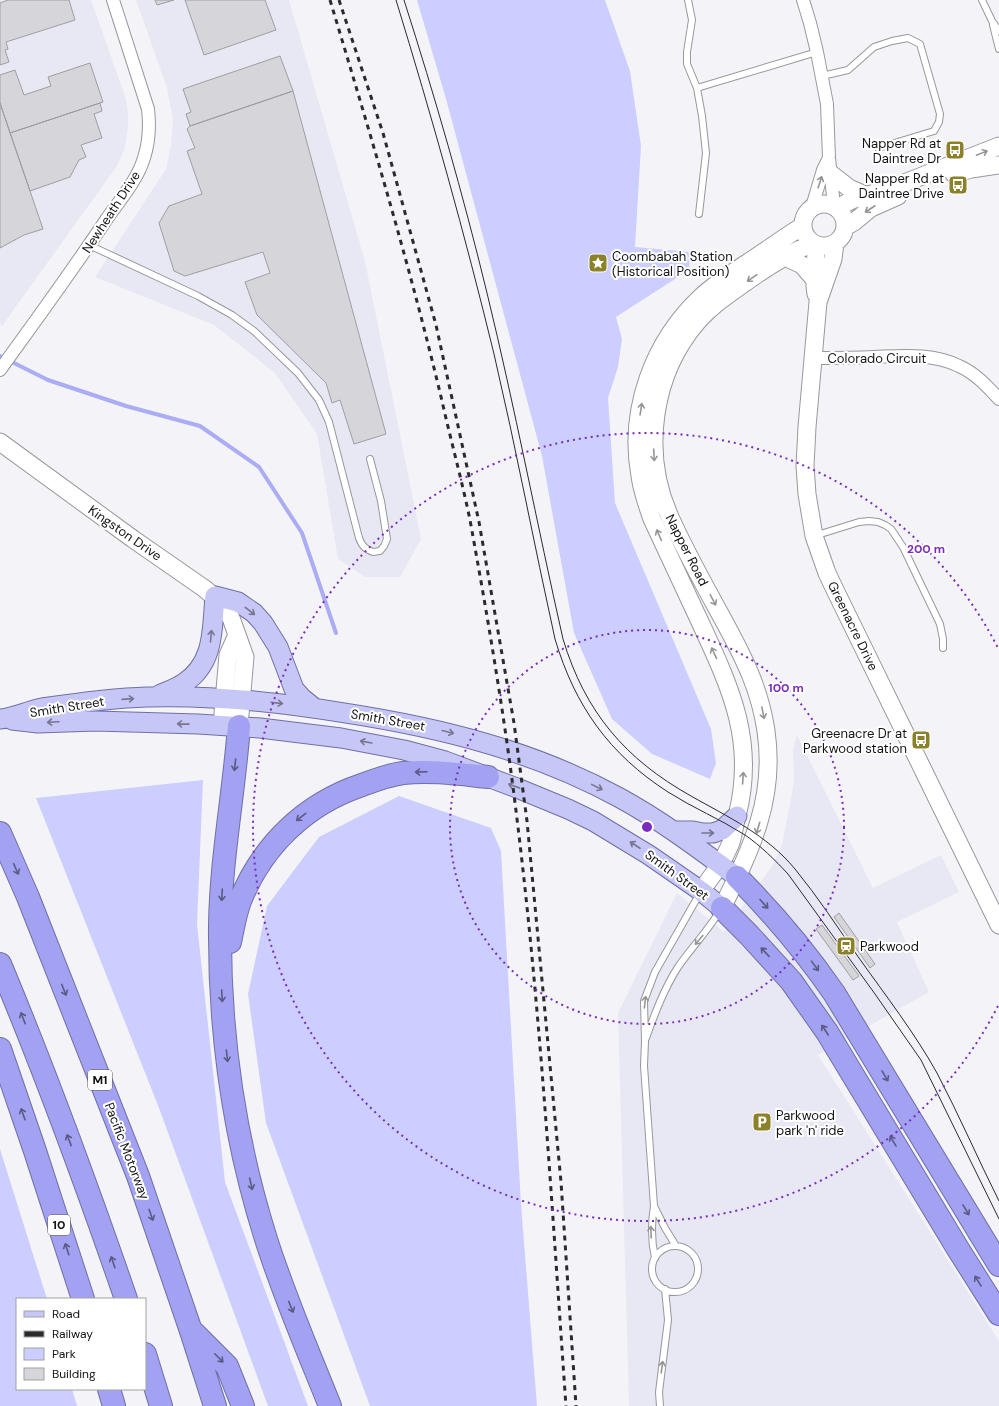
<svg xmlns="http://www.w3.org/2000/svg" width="999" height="1406" viewBox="0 0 999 1406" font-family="'DM Sans',sans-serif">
<rect width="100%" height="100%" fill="#f4f4f8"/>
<path fill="#e7e8f3" d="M0,0h91l34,96 3,17v14l-3,21 -8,18 -115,160 -2,-3z
M136,0h153l76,261 56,278 -21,38h-35l-27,-18 -21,-125 -42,-61 -61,-48 -119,-48 71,-108 5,-24 2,-25 -6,-32z
M797,735l76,153 68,-33 18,37 -62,30 32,70 -111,63 181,286v65h-370l-11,-393 59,-120 47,39 48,-66 10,-21 9,-46 3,-20 -1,-29z"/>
<path fill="#ccceff" d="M417,0h188l25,71 11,75 -6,101 55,5 -1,18 -73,47 6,22 -4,28 -10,31 7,105 96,226 5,34 -6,16 -58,-25 -40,-35 -38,-86 -32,-177 -96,-357z
M203,780l-6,144 28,258 83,224h-40l-109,-298 -123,-310z
M399,796l92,32 10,23 20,353 16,202h-167l-104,-283 -18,-129 19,-88 52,-69z
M0,1149l47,150h-30v90h55l5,17h-77z"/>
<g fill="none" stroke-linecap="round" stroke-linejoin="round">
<path stroke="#acacf4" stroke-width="4" d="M0,356l48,24 78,26 74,20 59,41 43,66 34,100"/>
</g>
<path fill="#d6d6da" stroke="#9e9ea2" d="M8,0h61l6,20 -69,22 2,7 -3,1 4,12 -9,3v-62z
M155,0h19l-17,5z
M185,0h80l11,30 -72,25z
M280,56l13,35 -103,35 -4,-12 5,-2 -8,-23z
M90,63l13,39 -93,31 -10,-30v-28l15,-5 9,25 27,-9 -3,-9z
M293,91l93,343 -32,10 -14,-44 -8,3 -6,-20 -69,-68 -12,-33 25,-9 -7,-21 -78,24 -11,-5 -15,-48 10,-17 33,-12 -15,-43 8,-3 -8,-19 3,-3z
M0,103l43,126 -19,6 -24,13z
M100,103l2,8 -8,3 8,24 -21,7 5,12 -7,3 -9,17 -40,14 -20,-58z
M839,913l36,51 -5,4 -36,-51z
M822,925l37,51 -6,4 -37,-51z"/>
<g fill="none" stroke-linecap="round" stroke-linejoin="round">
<defs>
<path id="lane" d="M688,0l4,20 -5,32v12l10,24 5,28 4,37 -7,61
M982,0l10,21 7,10
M993,25l6,24
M822,76l26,-6 26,-23 18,-6 16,-3 12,6 20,70 -1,8 -5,9 -56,17
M697,88l120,-36
M89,245l109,51 34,19 22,16 44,42 21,27 10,22 30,116c3,8 6,11 14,14l7,-1 4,-5 3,-7 -6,-38 -11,-42
M814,536l45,-14 10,-1 9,1 7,3 6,4 12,18 37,77 3,15v9
M646,1038c9,-25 18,-49 32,-71 13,-19 29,-35 41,-55
M654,1206l11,22 11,18
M652 1269a23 23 0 1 1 46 0a23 23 0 1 1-46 0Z
M655,1258c-4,-18 -4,-34 -1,-52l-10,-140 1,-25 -1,-40 11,-29 45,-79
M660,1406l-1,-14 9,-72 -3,-31"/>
<path id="street" d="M803,0l7,23 7,29 10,52 2,54 5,48
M812,207l11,-37 6,-12
M813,358c21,0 41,0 61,-1 29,-1 58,-4 85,9 16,7 28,20 40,33
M0,370c36,-50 72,-99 106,-150 13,-19 31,-39 38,-62 5,-16 6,-32 4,-49l-35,-109"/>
<path id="secondary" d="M831,174l18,14 18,8
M954,174l17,-5 28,-4
M803 225a21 21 0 1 1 42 0a21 21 0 1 1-42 0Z
M837,208l15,-8 42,-13 105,-41
M845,227l9,-5 17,-14 27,-12
M835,243l-2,16 -15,43 -11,125 -2,39 2,28 7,42 13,37 10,21 162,331
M816,245l-1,41 1,8
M785,257l17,8 13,15
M0,442l133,97 72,50 16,14 10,15 14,39 -6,69
M222,725l6,-70 9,-20
M701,891c11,-15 22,-29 29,-46 4,-10 4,-20 7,-29 19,-74 -6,-127 -36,-192 -16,-35 -33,-70 -49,-105 -5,-14 -10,-28 -12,-43 -12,-66 13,-134 61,-179 18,-17 41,-30 61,-44 14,-9 27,-19 41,-27
M722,908c29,-59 54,-109 44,-177 -6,-41 -21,-71 -41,-108 -19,-35 -39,-70 -55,-106 -29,-64 -18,-143 28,-196 14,-16 31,-27 48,-39 21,-15 43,-29 67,-39"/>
<path id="primary" d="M159,695c9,-4 18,-7 25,-12 31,-20 28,-55 31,-87l23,6 16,11 9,10 15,24 16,42 8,9 11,9
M0,719c14,-1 27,-8 42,-11 34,-5 70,-10 105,-11 67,-2 132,5 198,16 97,15 189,38 275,85 42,23 79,51 117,79
M12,720l26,3 58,-2 102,3 62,4 81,10 63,12 41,11 72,27 51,21 25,12 56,34 52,36 21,17
M674,831h19l10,2h10l9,-3 15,-14"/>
<path id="highway" d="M239,726c-5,67 -18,132 -19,199 -1,106 14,213 46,314 18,57 42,112 64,167
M0,833l28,64 110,279 53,155 24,75
M737,877c36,36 68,74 97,116l165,272
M722,908l27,27 42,46 36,51 131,217 41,65
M230,942c3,-14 5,-27 10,-41 22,-55 65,-97 122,-116 13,-5 26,-10 41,-12 28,-3 56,1 85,4
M0,964c46,110 87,222 126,335
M0,1049l35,102 48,148
M194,1333l33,33 16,40
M145,1354l16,52
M109,1389l5,17"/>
</defs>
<use href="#lane" stroke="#97989c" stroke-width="8"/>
<use href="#street" stroke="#97989c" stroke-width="14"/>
<use href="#secondary" stroke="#97989c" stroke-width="19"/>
<use href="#primary" stroke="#706fa5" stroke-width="21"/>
<use href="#highway" stroke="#706fa5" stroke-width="24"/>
<use href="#lane" stroke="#fff" stroke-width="6"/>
<use href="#street" stroke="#fff" stroke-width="12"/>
<use href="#secondary" stroke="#fff" stroke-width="17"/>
<use href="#primary" stroke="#c7c7f7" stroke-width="19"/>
<use href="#highway" stroke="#a2a1f2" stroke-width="22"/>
<path stroke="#2b2b2e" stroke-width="1" d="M396,0c36,117 69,235 98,354 22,94 40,190 61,285 20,67 54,115 113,153 25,16 52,27 77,43 16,11 30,25 43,39l87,120 46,66 78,159
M404,0c31,97 59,194 83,293 28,115 50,231 76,346 22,73 62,120 128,157 37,21 76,39 104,73 23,28 43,59 64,89 27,38 55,74 78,115 22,42 41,86 62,128"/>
<path stroke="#2b2b2e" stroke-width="3" stroke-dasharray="5 5" stroke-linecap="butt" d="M330,0c40,133 80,266 112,401 9,40 20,80 28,119 18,99 35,199 47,299 24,195 35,391 49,587
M339,0l44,133 53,192 43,197 35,201 13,98 34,361 15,224"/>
</g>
<defs><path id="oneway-shaft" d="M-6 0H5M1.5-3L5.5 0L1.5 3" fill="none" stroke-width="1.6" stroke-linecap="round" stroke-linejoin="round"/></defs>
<g stroke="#959596">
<use href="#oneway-shaft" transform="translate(982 153) rotate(-22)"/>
<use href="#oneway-shaft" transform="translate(820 182) rotate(-72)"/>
<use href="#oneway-shaft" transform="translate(870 209) rotate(147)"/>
<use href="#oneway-shaft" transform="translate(752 278) rotate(145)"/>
<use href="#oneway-shaft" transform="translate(641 409) rotate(-81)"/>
<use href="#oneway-shaft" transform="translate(654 455) rotate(87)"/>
<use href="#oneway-shaft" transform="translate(659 535) rotate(-114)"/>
<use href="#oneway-shaft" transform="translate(713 600) rotate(62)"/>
<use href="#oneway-shaft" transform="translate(714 653) rotate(-115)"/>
<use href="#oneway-shaft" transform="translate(763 713) rotate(79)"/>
<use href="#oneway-shaft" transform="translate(743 778) rotate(-86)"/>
<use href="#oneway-shaft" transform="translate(758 828) rotate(107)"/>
<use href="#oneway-shaft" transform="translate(699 940) rotate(130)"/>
<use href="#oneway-shaft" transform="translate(645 1002) rotate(-84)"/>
<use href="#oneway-shaft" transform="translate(651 1232) rotate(-92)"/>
<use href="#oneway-shaft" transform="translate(662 1367) rotate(-82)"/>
</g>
<g stroke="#767691">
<use href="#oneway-shaft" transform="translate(250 611) rotate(38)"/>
<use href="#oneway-shaft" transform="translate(211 636) rotate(-85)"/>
<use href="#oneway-shaft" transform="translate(128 699) rotate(-4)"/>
<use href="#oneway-shaft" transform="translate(277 703) rotate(7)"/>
<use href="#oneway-shaft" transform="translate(53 722) rotate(177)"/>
<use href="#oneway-shaft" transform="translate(183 724) rotate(-179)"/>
<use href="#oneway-shaft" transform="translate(448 732) rotate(14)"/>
<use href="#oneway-shaft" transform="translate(366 742) rotate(-170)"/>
<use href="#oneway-shaft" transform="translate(514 786) rotate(-160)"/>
<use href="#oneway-shaft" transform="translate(597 787) rotate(26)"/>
<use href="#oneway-shaft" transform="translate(708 833)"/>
<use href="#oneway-shaft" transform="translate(635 845) rotate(-147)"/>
</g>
<g stroke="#5a5a84">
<use href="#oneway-shaft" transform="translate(235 765) rotate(97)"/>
<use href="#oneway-shaft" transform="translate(421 772) rotate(178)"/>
<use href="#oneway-shaft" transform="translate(301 817) rotate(142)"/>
<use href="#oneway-shaft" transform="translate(16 869) rotate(66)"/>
<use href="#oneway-shaft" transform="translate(222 895) rotate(93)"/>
<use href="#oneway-shaft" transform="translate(764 904) rotate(48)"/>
<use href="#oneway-shaft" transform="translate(765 952) rotate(-133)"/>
<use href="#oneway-shaft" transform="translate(815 966) rotate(54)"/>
<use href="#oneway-shaft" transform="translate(64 990) rotate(68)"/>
<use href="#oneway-shaft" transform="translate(222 996) rotate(87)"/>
<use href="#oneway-shaft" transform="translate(23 1018) rotate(-111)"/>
<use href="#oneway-shaft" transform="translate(825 1030) rotate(-123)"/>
<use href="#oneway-shaft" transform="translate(227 1056) rotate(84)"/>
<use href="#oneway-shaft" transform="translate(885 1076) rotate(60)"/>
<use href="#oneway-shaft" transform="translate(23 1114) rotate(-109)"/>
<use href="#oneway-shaft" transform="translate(69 1140) rotate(-111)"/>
<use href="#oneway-shaft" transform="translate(893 1141) rotate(-121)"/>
<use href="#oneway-shaft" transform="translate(251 1184) rotate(77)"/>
<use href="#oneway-shaft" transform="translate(966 1210) rotate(59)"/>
<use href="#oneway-shaft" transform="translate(151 1215) rotate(71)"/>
<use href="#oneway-shaft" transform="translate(67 1249) rotate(-108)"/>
<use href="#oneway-shaft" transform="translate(113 1262) rotate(-109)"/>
<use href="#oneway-shaft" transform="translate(978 1281) rotate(-122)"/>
<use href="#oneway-shaft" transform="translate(291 1307) rotate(68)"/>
<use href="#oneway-shaft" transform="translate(219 1358) rotate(45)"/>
</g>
<g fill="none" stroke="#7b2cbf" stroke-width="2" stroke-dasharray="2 4">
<circle cx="647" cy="827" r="197"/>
<path d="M998 1006A394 394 0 1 1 998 648"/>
</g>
<defs>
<symbol id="bus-square" viewBox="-11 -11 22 22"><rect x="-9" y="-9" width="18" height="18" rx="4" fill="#8a8128" stroke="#fff"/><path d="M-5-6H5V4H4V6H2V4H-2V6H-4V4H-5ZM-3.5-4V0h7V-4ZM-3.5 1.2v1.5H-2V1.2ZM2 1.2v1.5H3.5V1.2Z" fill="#fff"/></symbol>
<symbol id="sight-square" viewBox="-11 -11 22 22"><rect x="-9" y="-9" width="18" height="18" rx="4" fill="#8a8128" stroke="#fff"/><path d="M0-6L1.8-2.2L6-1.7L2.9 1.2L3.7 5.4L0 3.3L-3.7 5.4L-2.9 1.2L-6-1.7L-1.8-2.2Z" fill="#fff"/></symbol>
<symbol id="station-square" viewBox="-11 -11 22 22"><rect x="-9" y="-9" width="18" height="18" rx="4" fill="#8a8128" stroke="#fff"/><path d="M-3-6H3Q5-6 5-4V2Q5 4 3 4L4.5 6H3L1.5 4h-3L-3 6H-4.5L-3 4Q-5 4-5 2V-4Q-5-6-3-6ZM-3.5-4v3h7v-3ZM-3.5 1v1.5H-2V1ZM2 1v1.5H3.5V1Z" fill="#fff"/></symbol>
<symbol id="parking-square" viewBox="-11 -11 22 22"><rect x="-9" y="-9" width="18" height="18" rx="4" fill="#8a8128" stroke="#fff"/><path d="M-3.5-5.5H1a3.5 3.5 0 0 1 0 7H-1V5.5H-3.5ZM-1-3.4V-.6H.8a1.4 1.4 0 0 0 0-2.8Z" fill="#fff"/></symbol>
</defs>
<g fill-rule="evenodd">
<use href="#bus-square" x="944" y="139" width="22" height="22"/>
<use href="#bus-square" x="947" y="174" width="22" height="22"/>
<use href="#sight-square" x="587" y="252" width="22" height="22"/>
<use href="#bus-square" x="910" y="729" width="22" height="22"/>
<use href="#station-square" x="835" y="935" width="22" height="22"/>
<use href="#parking-square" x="751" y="1111" width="22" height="22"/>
</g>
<g text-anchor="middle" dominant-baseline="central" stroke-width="4" stroke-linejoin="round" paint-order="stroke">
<g fill="#fff" stroke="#5a5a5b" stroke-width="1">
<rect x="88" y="1070" width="24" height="20" rx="3"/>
<rect x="48" y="1215" width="22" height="20" rx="3"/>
</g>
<g font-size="12" font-weight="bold" fill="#131315">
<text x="100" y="1080">M1</text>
<text x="59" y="1225">10</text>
</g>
<g font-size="13" fill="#131315" stroke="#fff" text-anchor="end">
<text x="941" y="143">Napper Rd at<tspan x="941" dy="15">Daintree Dr</tspan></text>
<text x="944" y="178">Napper Rd at<tspan x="944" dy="15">Daintree Drive</tspan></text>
<text x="612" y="256" text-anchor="start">Coombabah Station<tspan x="612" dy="15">(Historical Position)</tspan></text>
<text x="907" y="733">Greenacre Dr at<tspan x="907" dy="15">Parkwood station</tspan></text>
<text x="860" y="946" text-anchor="start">Parkwood</text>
<text x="776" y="1115" text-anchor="start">Parkwood<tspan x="776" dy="15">park 'n' ride</tspan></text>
</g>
<g font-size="13" fill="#131315" stroke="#fff">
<text transform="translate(111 212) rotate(-57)">Newheath Drive</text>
<text x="877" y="358">Colorado Circuit</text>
<text transform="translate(125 533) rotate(35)">Kingston Drive</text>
<text transform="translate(687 550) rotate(63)">Napper Road</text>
<text transform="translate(853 626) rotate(64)">Greenacre Drive</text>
<text transform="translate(67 707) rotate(-9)">Smith Street</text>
<text transform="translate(388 720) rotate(10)">Smith Street</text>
<text transform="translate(677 875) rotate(36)">Smith Street</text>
<text transform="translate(127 1151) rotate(69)">Pacific Motorway</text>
</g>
</g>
<circle cx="647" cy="827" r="6" fill="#7b2cbf" stroke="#fff" stroke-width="2"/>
<g font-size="12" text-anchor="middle" font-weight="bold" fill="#7b2cbf" stroke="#fff" stroke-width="4" stroke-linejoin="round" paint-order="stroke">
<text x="926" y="553">200 m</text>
<text x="786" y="692">100 m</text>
</g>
<rect x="16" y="1298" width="130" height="92" fill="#ffffff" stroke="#a1a1a1"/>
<rect x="24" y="1311" width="20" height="6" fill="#c7c7f7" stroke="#a1a1a1"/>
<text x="52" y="1318" font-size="12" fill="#131315">Road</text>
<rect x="24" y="1331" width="20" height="6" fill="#2b2b2e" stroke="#a1a1a1"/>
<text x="52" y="1338" font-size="12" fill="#131315">Railway</text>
<rect x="24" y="1348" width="20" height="12" fill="#ccceff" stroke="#a1a1a1"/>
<text x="52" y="1358" font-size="12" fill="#131315">Park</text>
<rect x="24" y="1368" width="20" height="12" fill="#d6d6da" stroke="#a1a1a1"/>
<text x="52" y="1378" font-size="12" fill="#131315">Building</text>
</svg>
